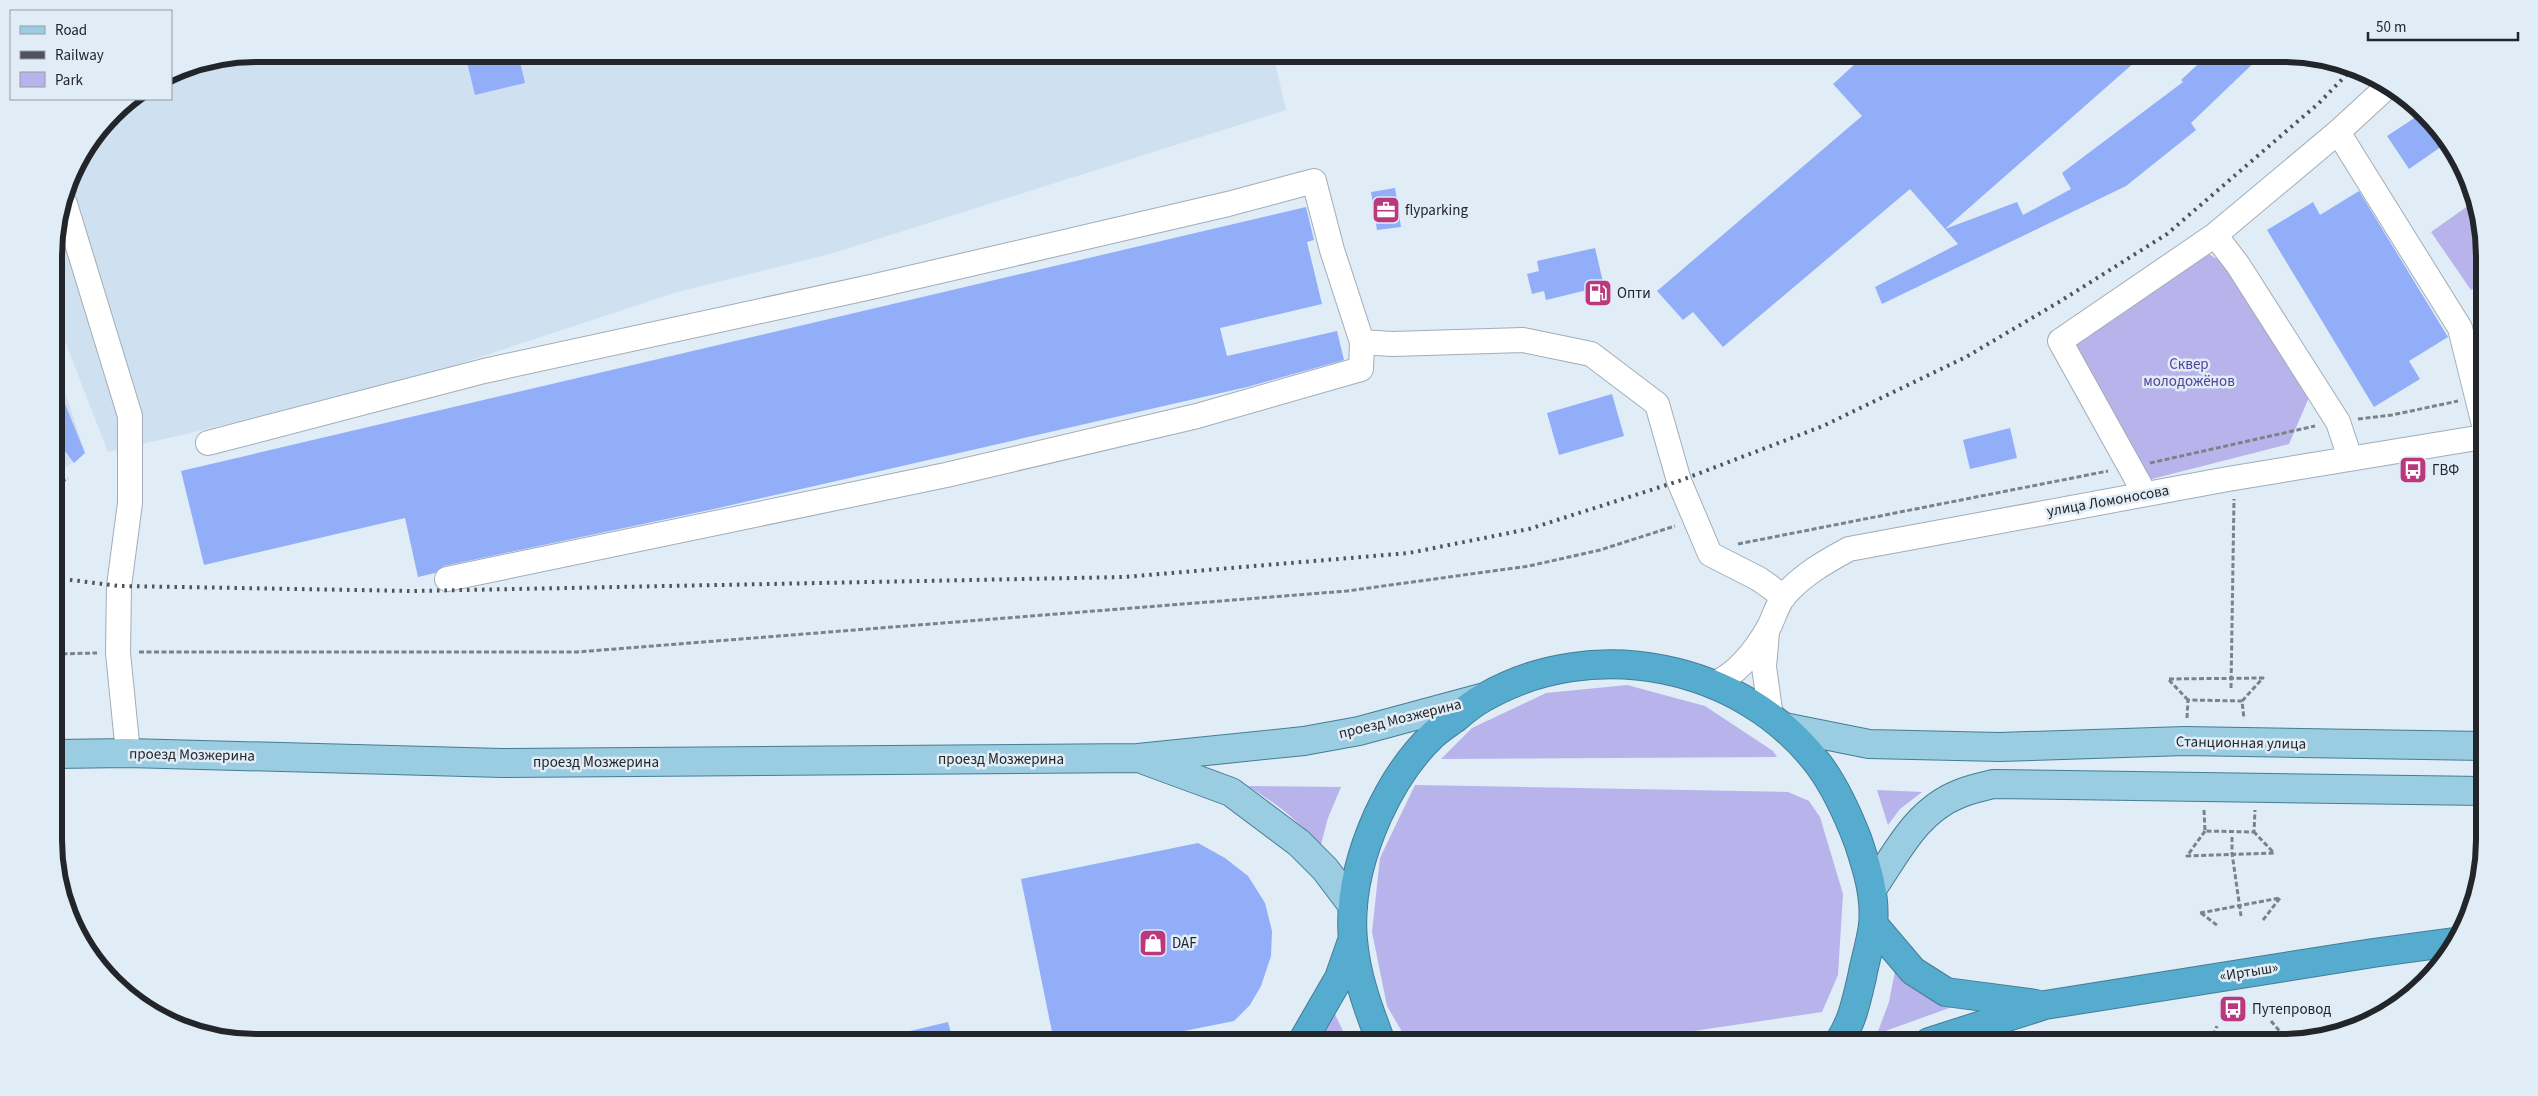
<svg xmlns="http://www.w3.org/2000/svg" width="2538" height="1096" viewBox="0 0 2538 1096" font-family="'Source Sans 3',sans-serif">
<rect width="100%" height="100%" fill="#e0ecf6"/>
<path fill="#cfe0f1" d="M257,54h1016l13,56 -456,144 -156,39 -215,71 -128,36 -223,52 -54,-139v-70l21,-76 48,-63 9,-5h39v-25l8,-5z
M54,358l31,95 -30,22z"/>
<path fill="#b8b3eb" d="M2475,201l8,29v53l-12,7 -40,-58z
M2203,251l27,15 80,129 -21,49 -145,37 -74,-137z
M1627,685l78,21 68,45 4,6 -336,2 31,-31 74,-35z
M1415,785l373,7 21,9 11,16 23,77 -5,81 -16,37 -203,30h-211l-21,-36 -15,-74 8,-74z
M1248,786l93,1 -13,31 -8,30c-22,-29 -41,-42 -72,-62z
M1877,790l45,2 -22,17 -12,16z
M1895,971l26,22 31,14 -75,27 12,-32z
M1334,1012l14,30h-30l3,-3z"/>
<path fill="#92aef9" d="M465,54h53l7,29 -50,12z
M1866,54h278l-199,175 -35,-40 -187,158 -30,-35 -10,8 -26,-29 205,-175 -29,-32z
M2209,54h54l-72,69 5,7 -70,56 -244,118 -7,-17 83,-43 -13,-15 72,-27 6,13 48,-26 -9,-16 121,-91 -2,-2z
M2422,113l20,20 6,9 -39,27 -22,-33z
M1395,188l6,39 -24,3 -6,-38z
M2359,191l89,146 -39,24 11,18 -46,28 -107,-177 46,-28 7,13z
M1306,207l8,33 -7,2 15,62 -102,24 7,28 110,-25 7,29 -97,27 -533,122 -270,57 -9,7 -17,4 -13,-59 -201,47 -23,-94z
M1595,248l9,38 -58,14 -2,-9 -12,3 -5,-20 12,-3 -2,-10z
M54,377l31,76 -11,10 -19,-25z
M1612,394l12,42 -65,19 -12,-42z
M2010,428l7,30 -47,11 -7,-29z
M1198,843l27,15 23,18 17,27 7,28 -1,25 -10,30 -11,19 -16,16 -105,21h-75l-33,-163z
M948,1022l4,15 -21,5h-41l-1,-6z"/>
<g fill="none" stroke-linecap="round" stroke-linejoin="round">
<defs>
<path id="minor" d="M2338,132l122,196 23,93
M65,204l65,212v87l-11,83 -1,67 10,100
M2215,235l23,30 100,157 12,36
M208,443l276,-72 387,-84 357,-83 86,-23 18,69 30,92 30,2 131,-4 68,14 66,50 22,77 31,73 49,25 25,18
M2145,494l-85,-153 155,-106 123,-103 50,-46
M447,579l499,-104 251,-59 164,-47 1,-27
M1767,632l-3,35 7,50
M1714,684c25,-11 42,-34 55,-57 5,-10 8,-22 15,-31 18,-21 41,-34 65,-47l379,-70 255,-42"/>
<path id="major" d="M1784,727l85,17 130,3 186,-6 299,5
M55,754l73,-1 374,10 636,-5 166,-17 55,-10 122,-33
M1144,760l87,32 68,51 26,26 28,37
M1872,889c25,-36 44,-78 87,-95 11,-5 23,-7 34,-10l491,7"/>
<path id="highway" d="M1873,924l40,47 33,21 90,12
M1302,1042l37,-64 13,-37
M1381,1042c-13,-34 -25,-66 -28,-102 -4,-42 8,-87 25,-125 13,-28 31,-57 54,-79 7,-7 17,-13 25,-19 8,-7 17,-14 26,-19 110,-64 260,-34 336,67 17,23 29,50 39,76 9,27 18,55 15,84 -2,17 -8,35 -11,52 -6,25 -9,43 -23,65
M1929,1042l116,-37 328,-52 81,-11"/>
</defs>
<use href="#minor" stroke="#a2adb7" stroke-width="26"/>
<use href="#major" stroke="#447d95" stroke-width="30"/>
<use href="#highway" stroke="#447d95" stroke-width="30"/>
<path stroke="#7b8389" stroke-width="3" stroke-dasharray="5 2.5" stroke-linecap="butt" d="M2358,419l34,-4 66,-14
M2150,463l165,-37
M55,486l13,-8
M1738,544l370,-73
M139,652h438l770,-61 182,-25 71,-16 75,-24
M55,654l42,-1
M2231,688l3,-189
M2188,700l-20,-21 95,-1 -21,23
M2187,718l1,-18 54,1 2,18
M2204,810l1,21 49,1 1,-22
M2205,831l-18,25 87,-3 -20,-21
M2232,837v16l9,63
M2200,913l80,-15
M2201,913l17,13
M2263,920l17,-22
M2271,1021l18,21
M2252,1033l4,9
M2210,1042l7,-16"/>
<use href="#minor" stroke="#fff" stroke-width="24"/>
<use href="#major" stroke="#9acde2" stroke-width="28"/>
<use href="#highway" stroke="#56acce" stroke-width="28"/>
<path stroke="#4e545a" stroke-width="4" stroke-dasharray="2.5 5" stroke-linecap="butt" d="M55,578l64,8 295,5 710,-14 285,-24 120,-24 150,-48 144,-55 143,-69 93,-55 108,-68 152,-131 34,-35"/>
</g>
<defs>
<symbol id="office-square" viewBox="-11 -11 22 22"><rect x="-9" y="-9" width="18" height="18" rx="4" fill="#bb377e" stroke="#e0ecf6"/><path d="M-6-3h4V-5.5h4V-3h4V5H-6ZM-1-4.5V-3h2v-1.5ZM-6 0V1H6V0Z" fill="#fff"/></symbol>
<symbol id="fuel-square" viewBox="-11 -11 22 22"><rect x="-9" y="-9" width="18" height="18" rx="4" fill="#bb377e" stroke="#e0ecf6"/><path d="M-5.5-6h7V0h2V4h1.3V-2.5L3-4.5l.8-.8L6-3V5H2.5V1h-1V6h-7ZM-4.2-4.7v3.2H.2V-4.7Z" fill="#fff"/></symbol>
<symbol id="bus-square" viewBox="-11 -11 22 22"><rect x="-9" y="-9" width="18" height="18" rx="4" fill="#bb377e" stroke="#e0ecf6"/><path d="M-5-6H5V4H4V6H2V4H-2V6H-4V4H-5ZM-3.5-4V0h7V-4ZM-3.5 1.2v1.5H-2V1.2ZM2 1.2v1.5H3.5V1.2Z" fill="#fff"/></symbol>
<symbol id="shop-square" viewBox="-11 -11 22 22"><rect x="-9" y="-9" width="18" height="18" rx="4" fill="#bb377e" stroke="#e0ecf6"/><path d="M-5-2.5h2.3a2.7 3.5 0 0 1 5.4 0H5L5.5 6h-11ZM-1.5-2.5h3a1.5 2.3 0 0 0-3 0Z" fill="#fff"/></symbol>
</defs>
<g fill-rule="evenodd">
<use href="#office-square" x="1370" y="194" width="32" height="32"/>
<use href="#fuel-square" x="1582" y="277" width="32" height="32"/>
<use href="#bus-square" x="2397" y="454" width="32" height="32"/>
<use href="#shop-square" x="1137" y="927" width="32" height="32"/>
<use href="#bus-square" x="2217" y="993" width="32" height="32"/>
</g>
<g text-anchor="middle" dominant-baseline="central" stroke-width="5" stroke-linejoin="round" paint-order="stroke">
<g font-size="15" fill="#22262a" stroke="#e0ecf6" text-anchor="start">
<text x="1405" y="210">flyparking</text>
<text x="1617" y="293">Опти</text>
<text x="2432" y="470">ГВФ</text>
<text x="1172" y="943">DAF</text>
<text x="2252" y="1009">Путепровод</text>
</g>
<g font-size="15" fill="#54419c" stroke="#e0ecf6">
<text x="2189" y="364">Сквер<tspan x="2189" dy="17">молодожёнов</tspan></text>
</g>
<g font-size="15" fill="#22262a" stroke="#e0ecf6">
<text transform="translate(2108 501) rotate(-10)">улица Ломоносова</text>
<text transform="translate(1400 719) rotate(-14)">проезд Мозжерина</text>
<text transform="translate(2241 743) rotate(1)">Станционная улица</text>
<text transform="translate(192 755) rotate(1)">проезд Мозжерина</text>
<text x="1001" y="759">проезд Мозжерина</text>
<text x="596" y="762">проезд Мозжерина</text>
<text transform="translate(2249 972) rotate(-9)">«Иртыш»</text>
</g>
</g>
<path d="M0 0H2538V1096H0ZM256 62H2282A194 194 0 0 1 2476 256V840A194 194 0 0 1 2282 1034H256A194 194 0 0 1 62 840V256A194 194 0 0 1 256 62Z" fill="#e0ecf6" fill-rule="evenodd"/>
<path fill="none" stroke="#22262a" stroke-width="6" d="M256 62H2282A194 194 0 0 1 2476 256V840A194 194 0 0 1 2282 1034H256A194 194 0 0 1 62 840V256A194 194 0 0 1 256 62Z"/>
<rect x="10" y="10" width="162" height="90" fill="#e0ecf6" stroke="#949da4"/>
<rect x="20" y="26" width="25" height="8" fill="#9acde2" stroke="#949da4"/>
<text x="55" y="35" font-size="15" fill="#22262a">Road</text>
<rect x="20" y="51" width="25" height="8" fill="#4e545a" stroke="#949da4"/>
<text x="55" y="60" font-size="15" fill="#22262a">Railway</text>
<rect x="20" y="72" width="25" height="15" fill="#b8b3eb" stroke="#949da4"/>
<text x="55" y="85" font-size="15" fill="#22262a">Park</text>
<path d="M2368 32v8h150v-8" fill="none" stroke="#22262a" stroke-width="2.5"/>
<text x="2376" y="32" font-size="15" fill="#22262a" stroke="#e0ecf6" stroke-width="4" paint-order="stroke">50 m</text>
</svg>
